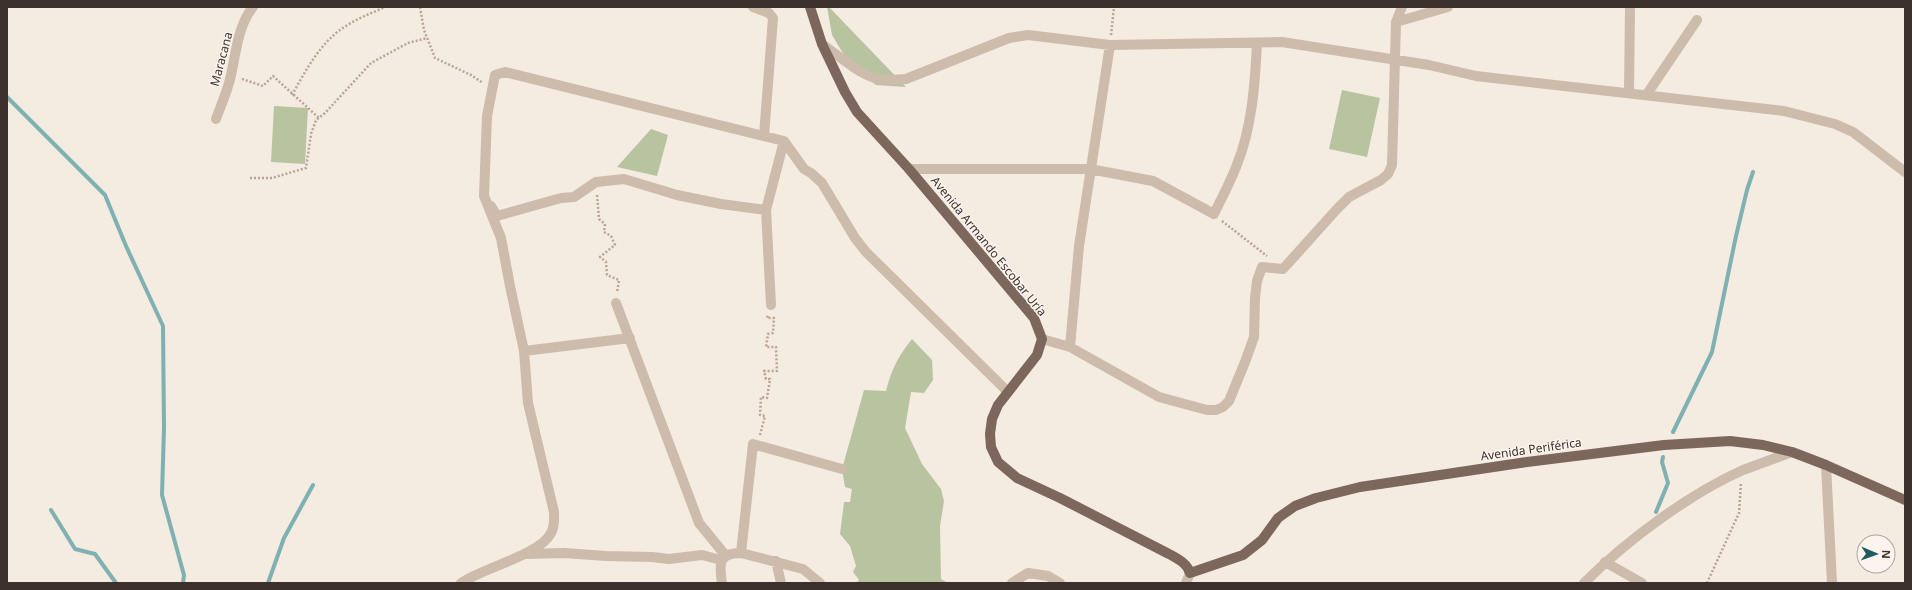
<svg xmlns="http://www.w3.org/2000/svg" width="1912" height="590" viewBox="0 0 1912 590" font-family="'Noto Sans',sans-serif">
<rect width="100%" height="100%" fill="#f4ebe1"/>
<path fill="#b8c4a0" d="M827,7h2l77,80 -30,-2 -26,-20 -18,-30z
M1342,90l38,8 -13,59 -38,-8z
M274,106l34,2 -3,56 -34,-2z
M651,129l17,6 -11,41 -40,-9z
M912,339l20,21 1,20 -9,13 -13,-1 -6,36 17,36 19,25 3,12 -4,25 1,53 7,4h-92l3,-3 -6,-8 3,-6 -6,-20 -10,-12 4,-32h6l2,-13 -7,-2 -3,-18 22,-79 22,1c6,-22 11,-33 26,-52z"/>
<g fill="none" stroke-linecap="round" stroke-linejoin="round">
<path stroke="#7fb0b2" stroke-width="4" d="M7,97l98,98 21,51 37,80 1,102 -2,67 22,80 -1,8
M1673,432l39,-80 24,-116 11,-46 6,-18
M51,510l24,39 20,5 21,29
M1656,512l12,-29 -6,-21 1,-5
M268,583l16,-45 29,-53"/>
<path stroke="#b9a596" stroke-width="2.5" stroke-dasharray="2 2" stroke-linecap="butt" d="M420,7l4,23 11,28 36,17 12,8
M1111,35l3,-28
M242,79l21,7 10,-10 46,42
M292,95c14,-25 29,-54 54,-69 12,-8 26,-13 39,-19
M250,178h22l34,-10 5,-34 5,-14 9,-7 46,-50 37,-20 19,-5
M597,195l2,24 6,5 -1,8 7,4 4,9 -15,12 6,5 1,13 12,5 -2,13
M1222,221l45,35
M760,435l5,-19 -5,-1 1,-18 6,1 3,-19h-4l-2,-8h13l-1,-24h-10l2,-13 5,-1 1,-15h-7l1,-3
M1707,583l32,-70 2,-31"/>
<path stroke="#cdbbac" stroke-width="10" d="M753,7l16,6 4,5 -9,118
M1396,22l52,-15
M822,44c16,11 34,28 53,34 10,3 21,2 31,1l103,-41 19,-3 82,10 172,-3 147,23 47,11 308,35 51,13 18,8 52,40
M1629,93l1,-86
M1647,94l50,-74
M216,119c5,-14 12,-29 15,-44 5,-22 7,-50 22,-68
M909,169h181l63,12 61,33c7,-15 16,-31 22,-47 16,-38 19,-83 21,-124
M491,206l6,10 64,-18 13,-1 22,-15 28,-3 53,16 44,9 45,6
M616,303l83,220 27,33
M771,305l-5,-95 18,-69
M1042,339l28,8 89,50 48,13h9l7,-3 6,-6 16,-39 9,-25 1,-39 2,-17 5,-14 21,2 54,-60 12,-12 32,-17 7,-6 4,-9 4,-143 6,-15
M1070,347l9,-101 31,-201
M524,351l106,-13
M1826,465l6,118
M741,553l12,-109 89,25
M525,554l39,-1 42,3 46,1 17,2 33,-4 19,5
M776,561l5,22
M1605,562l37,21
M461,583c21,-15 79,-28 90,-50 4,-7 3,-14 3,-21l-26,-109 -4,-52 -14,-65 -9,-48 -17,-42 3,-80 8,-41 10,-3 279,69 20,28 7,4 11,10 33,55 11,14 142,140
M722,583c-3,-19 -4,-30 19,-30l62,16 17,14
M1012,583l16,-10 20,3 12,7
M1186,583l4,-10
M1584,583c42,-42 105,-89 159,-113 16,-6 33,-12 49,-18"/>
<path stroke="#7d675c" stroke-width="10" d="M810,7l12,37 23,48 12,20 52,57 125,149 8,21 -5,16 -39,50 -6,14 -2,15 1,13 7,15 19,16 43,20 109,56c9,5 18,9 21,19l53,-18 19,-15 16,-22 17,-12 21,-8 44,-11 167,-25 137,-17 66,-4 33,4 29,7 34,13 79,35"/>
</g>
<g text-anchor="middle" dominant-baseline="central" stroke-width="3" stroke-linejoin="round" paint-order="stroke">
<g font-size="12" fill="#3b302b" stroke="#fbf5ee">
<text transform="translate(221 59) rotate(-75)">Maracana</text>
<text transform="translate(989 246) rotate(51)">Avenida Armando Escobar Uría</text>
<text transform="translate(1531 449) rotate(-8)">Avenida Periférica</text>
</g>
</g>
<rect width="1912" height="590" fill="none" stroke="#3b302b" stroke-width="16"/>
<g transform="translate(1876 554) rotate(92)"><circle r="19" fill="#fbf5ee" stroke="#aea6a0"/>
<path d="M0-3L7 15L0 10L-7 15Z" fill="#1f5a5e"/>
<text y="-6" font-size="11" font-weight="bold" text-anchor="middle" fill="#3b302b">N</text>
</g>
</svg>
